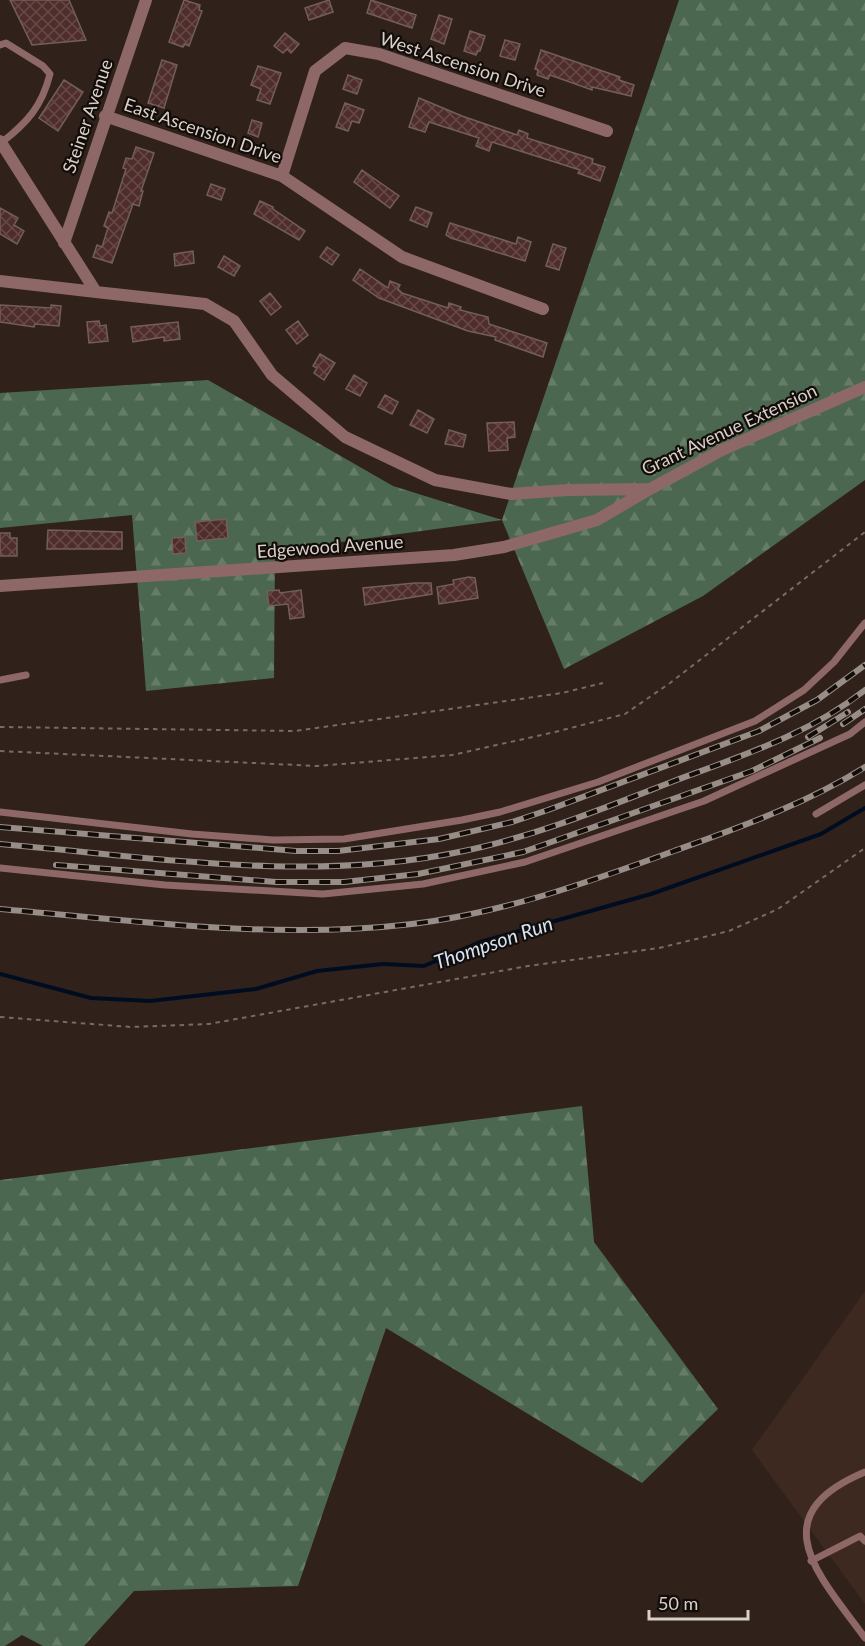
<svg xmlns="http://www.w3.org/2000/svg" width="865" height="1646" viewBox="0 0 865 1646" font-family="Lato,sans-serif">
<defs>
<pattern id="forest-firs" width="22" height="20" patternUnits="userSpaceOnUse" patternTransform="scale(1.5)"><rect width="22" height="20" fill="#4c674f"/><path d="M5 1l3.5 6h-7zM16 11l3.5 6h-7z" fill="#657c67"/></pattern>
<pattern id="building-cross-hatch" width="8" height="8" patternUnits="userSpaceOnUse" patternTransform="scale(1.5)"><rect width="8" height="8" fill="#4e2d2b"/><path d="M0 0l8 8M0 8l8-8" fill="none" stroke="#674a48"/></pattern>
</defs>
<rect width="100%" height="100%" fill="#30221a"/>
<path fill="#3d291f" d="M865,1291v313l-113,-154z"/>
<path fill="url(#forest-firs)" d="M679,0h186v480l-162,116 -139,73 -62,-149 -227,31 -1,127 -128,13 -14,-176 -132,13v-135l208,-13 185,106 109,34z
M582,1106l12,136 124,167 -76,74 -256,-155 -88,258 -164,5 -50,55h-41l-21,-11 -17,11h-5v-466z"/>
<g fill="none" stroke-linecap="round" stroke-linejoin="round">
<path stroke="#000d21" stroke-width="4" d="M0,974l91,24 59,3 106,-12 61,-18 66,-7 41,2 56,-24 171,-48 170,-60 44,-26"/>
</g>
<path fill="url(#building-cross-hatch)" stroke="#725e5c" stroke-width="1.5" d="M10,0h59l17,40 -54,5z
M184,0l16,5 -1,5 3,1 -13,35 -4,-2 -2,3 -14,-5z
M329,0l4,12 -24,8 -4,-12z
M371,0l45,15 -4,13 -45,-15z
M439,15l13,4 -8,25 -13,-5z
M470,31l15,5 -5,15h-2l-2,4 -12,-4z
M285,33l14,11 -8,9 -4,-4 -4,4 -9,-7z
M505,40l15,4 -5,16 -15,-4z
M541,50l79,27 -1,3 15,5 -3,11 -39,-9v3l-42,-15 -2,4 -11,-4 1,-5 -3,-1z
M162,60l15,5 -13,43 -16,-5z
M258,66l23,7 -11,31 -13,-4 4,-11 -10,-4z
M348,75l14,5 -5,14 -14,-5z
M64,80l19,12 -25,39 -19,-13z
M419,98l43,18 55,19 2,-5 9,4 -1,4 66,21 -1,4 13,4 -5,14 -22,-8 2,-3 -88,-28 -3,9 -13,-5 3,-8 -50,-16 -4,10 -16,-5z
M345,103l19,7 -5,13 -7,-2 -4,10 -12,-4z
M252,120l10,3 -4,14 -10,-4z
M136,147l18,6 -13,38h2l-4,15 -6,-2 -21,59 -19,-6 4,-12 5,2 6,-19 -4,-2 5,-14 3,1 14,-44 -3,-1 3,-10 6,1z
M362,170l37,26 -9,12 -36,-26z
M211,184l14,5 -4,11 -14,-5z
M260,201l13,6v2l32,22 -6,9 -45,-26z
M416,207l16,6 -5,14 -17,-7z
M0,208l18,10 -4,7 10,6 -7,13 -17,-10z
M450,223l66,21 2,-7 13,5 -6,19 -74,-23 -5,-3z
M553,244l13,4 -7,22 -13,-4z
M327,247l12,8 -7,10 -12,-8z
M193,251l1,12 -19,3 -1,-12z
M224,256l16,10 -6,10 -16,-9z
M360,269l28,19 2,-7 10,4 -2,4 4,4 46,15 1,-5 12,4 -1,3 28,7 1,7 58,19 -4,14 -48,-17 1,-3 -28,-6 -89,-33 -26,-18z
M270,293l11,14 -10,8 -11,-14z
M0,305l51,3v-3l10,1 -2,20 -24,-2 -1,3 -34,-5z
M99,321l1,5 6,-1 2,16 -19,2 -2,-21z
M298,321l10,14 -11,9 -11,-14z
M178,322l2,17 -16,2v-4l-31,5 -2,-15z
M320,354l15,9 -11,17 -10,-7 3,-5 -4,-2z
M354,375l13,8 -7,13 -14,-7z
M385,395l13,7 -6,12 -14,-7z
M418,410l16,9 -7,14 -17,-8z
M514,422l1,15 -8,1 1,12 -19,1 -2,-28z
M449,430l17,5 -3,12 -18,-3z
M226,519l2,19 -31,3 -2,-19z
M48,530l74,2v17h-75z
M0,533h10v5h7v18h-17z
M185,537l1,16 -13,1 -1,-16z
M469,577l6,1 3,20 -39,6 -2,-17 17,-3 -1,-4z
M415,583h16l1,11 -67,11 -2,-17z
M279,590l1,3 21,-3 3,27 -14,2 -2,-15 -19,2 -2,-15z"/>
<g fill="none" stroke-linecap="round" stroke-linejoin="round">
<path stroke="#786b64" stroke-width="2" stroke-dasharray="4.5 4.5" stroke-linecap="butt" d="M0,727l295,4 267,-38 41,-10
M0,751l317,15 135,-11 103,-23 70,-18 45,-31 195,-151
M0,1017l131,10 78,-3 319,-58 131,-18 70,-17 49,-22 87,-61"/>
<path stroke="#8e6866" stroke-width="7" d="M0,45l6,-2 37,23 7,8c-8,32 -22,48 -49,69
M0,680l26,-5
M0,812l192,22 81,6 71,-1 118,-19 38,-8 98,-30 157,-61 49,-31 30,-28 31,-39
M816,814l49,-29
M0,868l165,17 158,9 100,-10 102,-22 179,-61 146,-67 15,-12
M865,1472c-105,44 -46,103 0,166
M811,1561l49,-25 5,5"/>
<path stroke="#8e6866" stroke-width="12" d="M105,116l177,60 120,81 141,52
M0,141l96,151 109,12 29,17 38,54 73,62 90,43 76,14 57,-4 82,-1 72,-39 143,-63
M282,176l33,-105 30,-23 34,6 228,77
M64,243l82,-243
M0,281l96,11
M0,586l454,-31 50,-8 93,-27 51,-30"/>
<defs>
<path id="rail" d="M843,724l22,-15
M808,737l40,-25
M0,827l296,24h42l101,-12 73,-17 36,-12 211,-79 58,-31 48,-35
M0,844c152,13 309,39 459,8 75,-15 145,-44 215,-71 67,-25 134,-46 191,-91
M56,865l220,17h68l74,-8 105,-22 229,-81 68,-33
M0,909c137,12 275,31 412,15 91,-11 177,-42 262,-73 66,-24 132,-47 191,-84"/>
</defs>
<use href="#rail" stroke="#998d87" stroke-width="6"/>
<use href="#rail" stroke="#130d0a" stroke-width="4" stroke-dasharray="11" stroke-linecap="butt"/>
</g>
<g text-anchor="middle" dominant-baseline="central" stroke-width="4.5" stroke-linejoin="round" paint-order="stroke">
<g font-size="18" fill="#dad0cb" stroke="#130d0a">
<text transform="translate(463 64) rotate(18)">West Ascension Drive</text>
<text transform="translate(87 116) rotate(-71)">Steiner Avenue</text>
<text transform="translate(203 130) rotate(19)">East Ascension Drive</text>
<text transform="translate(729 429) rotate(-25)">Grant Avenue Extension</text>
<text transform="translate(330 546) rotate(-4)">Edgewood Avenue</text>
</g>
<g font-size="20" font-style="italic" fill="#d4e5f8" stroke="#130d0a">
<text transform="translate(493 942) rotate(-19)">Thompson Run</text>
</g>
</g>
<path d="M649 1610v9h99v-9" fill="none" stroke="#dad0cb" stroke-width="3"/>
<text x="658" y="1610" font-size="18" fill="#dad0cb" stroke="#130d0a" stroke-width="4.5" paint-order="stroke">50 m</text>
</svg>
